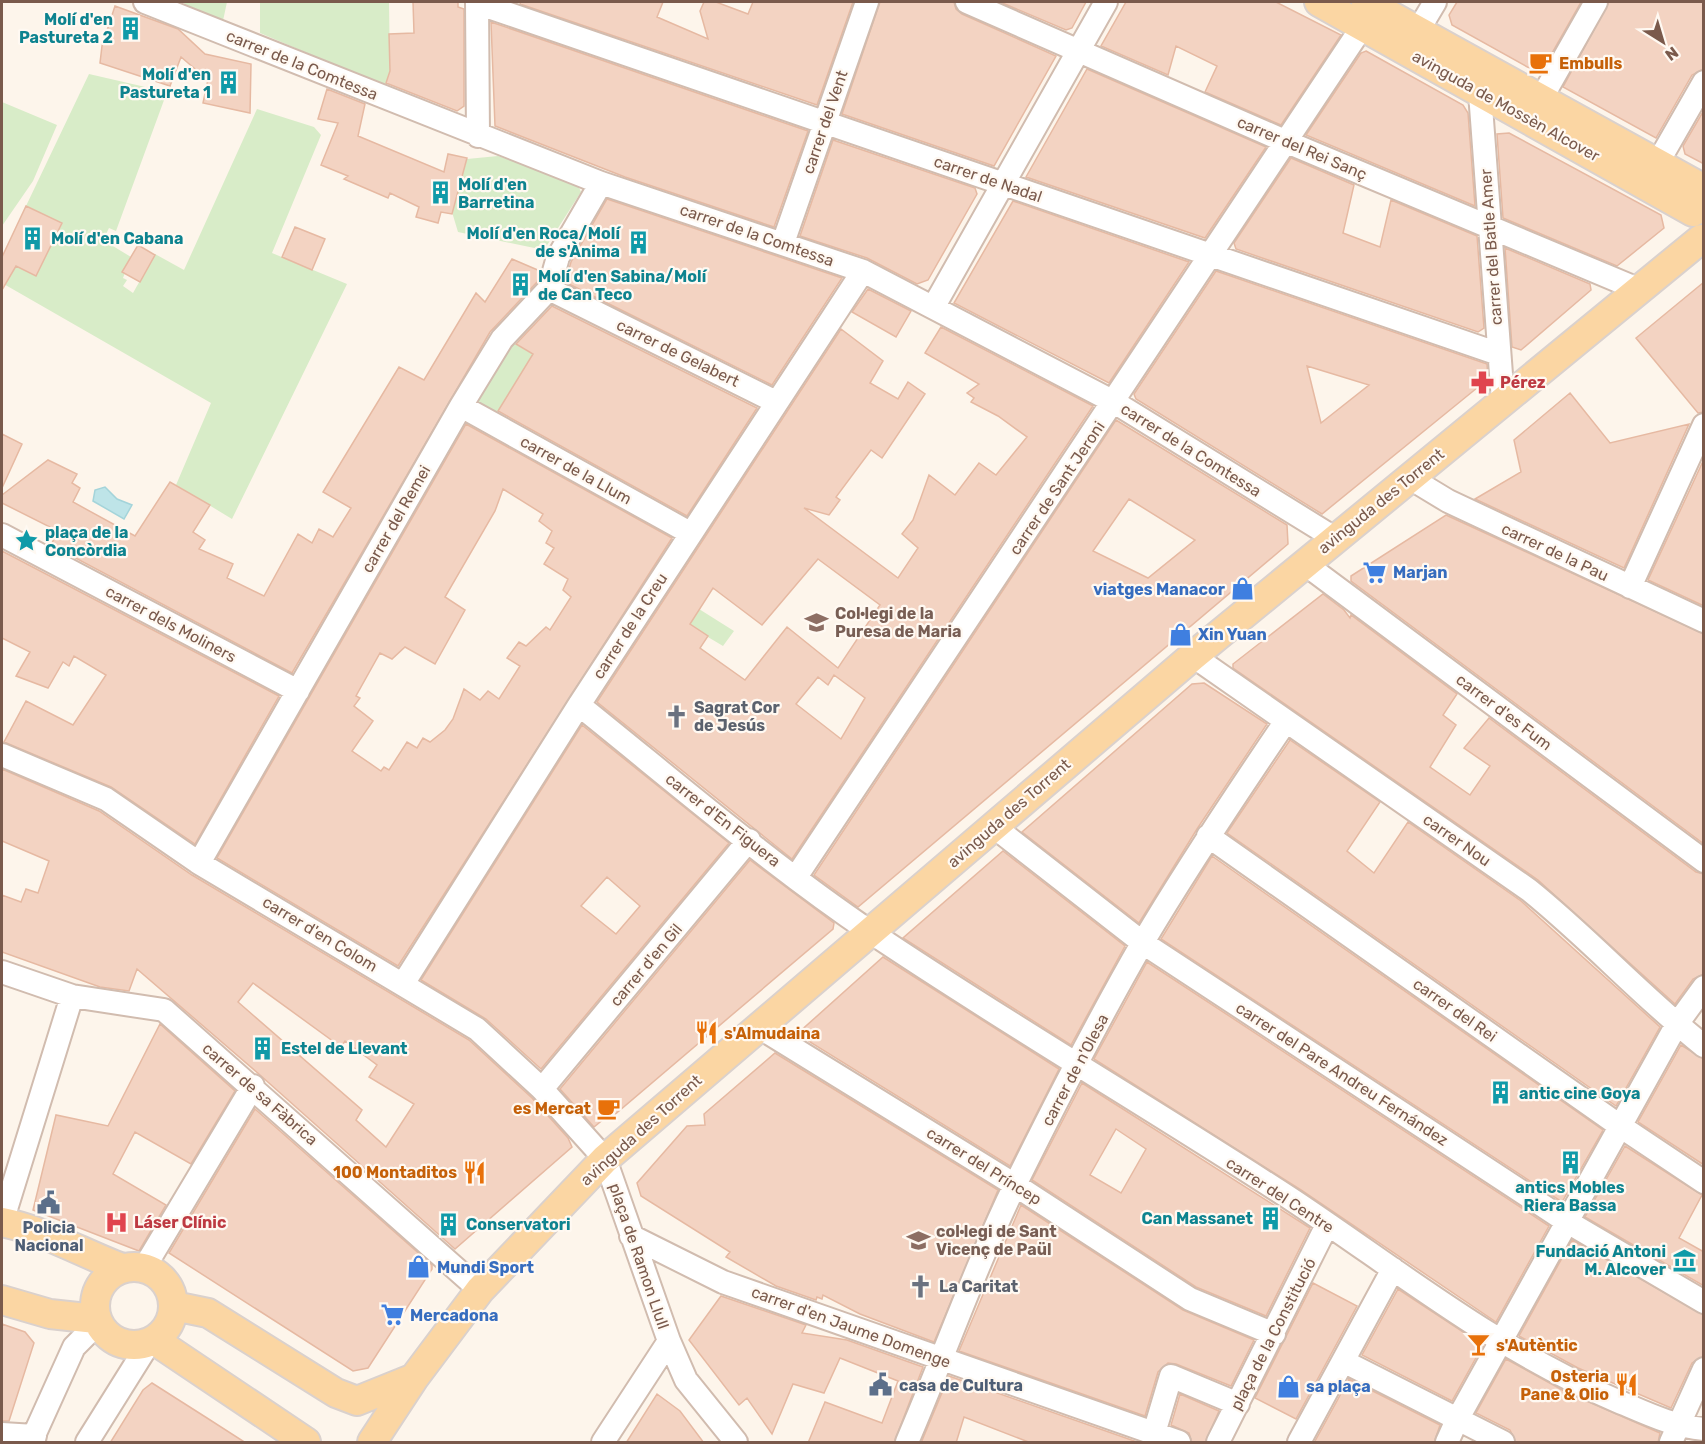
<svg xmlns="http://www.w3.org/2000/svg" width="1705" height="1444" viewBox="0 0 1705 1444" font-family="Rubik,sans-serif">
<rect width="100%" height="100%" fill="#fdf5eb"/>
<path fill="#d8ecc8" d="M185,2h42l-6,28 -38,-24z
M260,2h129l1,70 -5,14 -125,-53z
M89,74l78,18 -51,139 -7,-3 -6,12 28,17 -8,21 4,2 -4,6 10,7 22,-39 29,16 73,-161 57,18 7,8 -49,118 75,31 -115,235 -56,-34 35,-82 -209,-120v-24l34,17 26,-52 -36,-18z
M2,102l55,23 -24,56 -31,45z
M498,156l79,27 4,9 -37,58 -86,-18 -6,-20 15,-53z
M510,341l24,14 -39,61 -23,-13z
M699,609l35,22 -11,15 -47,-28z"/>
<path fill="#bee4e8" stroke="#a4d4da" stroke-width="1.5" d="M105,487l12,12 15,6 -8,14 -31,-18 2,-11z"/>
<path fill="#f3d3c2" stroke="#e6b9a2" stroke-width="1.5" fill-rule="evenodd" d="M413,2h45v5l6,2v97l-7,5 -71,-28 4,-12 -1,-37 25,-1z
M521,2h142l-6,15 51,22 -8,-28 4,-9h12l32,12 5,-12h100l-36,103 -297,-101z
M880,2h74l2,7 6,5 94,42 -62,110 -152,-52z
M1000,2h86l-14,26 -6,2z
M1126,2h150l65,33 -60,90 -76,-33 12,-26 -41,-20 -8,29 -67,-29z
M1457,2h124l-41,72 -88,-49 -3,-10z
M1609,2h95v67l-12,6 -36,63 -93,-51z
M115,6l63,23 27,25 46,10 -1,49 -47,-10 5,-23 -27,-23 -11,29 -70,-23 2,-17z
M491,22l317,109 -34,96 -149,-50 -130,-51z
M1366,51l97,54 5,8 7,93 -169,-71 55,-82z
M1087,69l179,78 -61,91 -179,-61z
M327,89l38,15 -7,32 86,36 4,-18 19,4 -15,56 -11,-2 -3,11 -22,-6 3,-10 -29,-14 -2,5 -44,-19 4,-3 -27,-11 17,-42 -20,-4z
M1704,110v54l-19,-10 -2,-8z
M1509,133l152,82 3,13 -47,38 -114,-48 -6,-84z
M833,140l142,48 2,6 -49,86 -11,4 -50,-26 -67,-22z
M1291,158l63,27 -11,48 37,14 11,-47 86,36 7,92 -6,4 -242,-83 -2,-6z
M607,199l235,79 -70,107 -207,-103 6,-20z
M1013,201l176,61 -80,121 -155,-80z
M26,206l36,17 -26,53 -20,-10 -14,24v-33z
M295,227l30,12 -13,31 -30,-13z
M138,245l17,10 -15,27 -18,-10z
M1505,248l85,36 1,6 -70,60 -9,-3z
M512,259l28,12 -3,11 -47,50 -198,341 -241,-128 7,-14 -56,-28v-8l46,-35 29,14 -5,9 8,5 -7,14 62,34 35,-54 40,23 -17,27 12,8 -6,9 34,15 -6,14 37,18 34,-62 14,9 7,-14 14,8 18,-29 -28,-16 76,-125 25,13 52,-87 9,9z
M1216,271l271,93 1,15 -166,135 -186,-115 -2,-5zM1307,366l62,19 -48,38z
M1704,282v130l-6,1 -62,-75z
M868,289l43,22 -15,26 -44,-25z
M552,306l205,102 -70,108 -189,-105 35,-57 -17,-10z
M941,327l152,79 -301,453 -195,-157 244,-373 42,32 -13,22 28,16 10,-17 17,12 -43,64 -11,-8 -35,47 4,3 -11,15 -25,-7 94,70 20,-30 -16,-14 11,-14 16,-45 26,20 24,-32 17,12 31,-38 -29,-21 -27,-14 3,-4 -7,-5 12,-9 -54,-31zM818,559l62,46 -42,63 -51,-41 -42,53 -45,-32 8,-12 -18,-12 23,-36 49,37zM834,675l31,23 -24,41 -45,-35 22,-27 10,8z
M1570,393l40,50 79,-19 -65,144 -149,-69 46,-27 -7,-32z
M1116,420l171,105 1,19 -430,363 -44,-32zM1129,499l66,41 -47,38 -55,-27z
M466,424l206,114 -274,428 -181,-108zM503,489l40,25 -4,7 13,10 -6,12 8,5 -10,16 24,15 -5,11 8,7 -21,33 -4,-3 -20,19 -7,-4 -12,16 13,8 -21,33 -11,-8 -8,9 -16,-11 -11,30 -8,11 -15,12 -7,-4 -6,10 -10,-6 -18,28 -5,-3 -3,4 -29,-20 21,-30 -19,-15 6,-8 -4,-2 24,-43 12,6 13,-12 30,17 30,-54 -20,-13 50,-86z
M2,434l20,10 -20,44z
M1704,459v147l-56,-26z
M1446,515l258,119v210l-353,-263v-5z
M2,551l277,145 -84,148 -84,-57 -107,-45 22,-41 47,24 33,-50 -32,-19 -5,10 -6,-4 -15,26 -32,-12 14,-24 -28,-14z
M1323,594l21,16 6,8 1,-3 106,79 -14,21 13,10 -26,42 40,28 20,-29 -26,-18 25,-30 207,154 8,2v100l-11,5 -18,25 -137,-124 -305,-212v-4z
M1204,683l63,41 -70,105 -58,94 -117,-91 170,-148z
M582,725l147,118 -188,226 -55,-50 -65,-39zM607,877l33,29 -24,28 -35,-28z
M1290,740l90,62 -33,49 27,22 34,-51 113,79 139,126 -44,79 -389,-273z
M2,769l97,42 93,64 277,165 63,58 36,40 4,9 -117,102 -195,-174 -123,-106 -8,22 -29,-4 -98,-35v-57l19,7 5,-13 12,4 11,-32 -47,-20zM253,983l88,64 4,-6 32,24 -8,12 45,27 -28,43 -30,-27 6,-10 -124,-108z
M1003,851l122,95 -54,99 -168,-107z
M1212,856l391,274 -41,72 -401,-263z
M750,860l84,63 -1,6 -220,187 -3,-2 -16,13 -34,-38z
M883,957l176,112 -49,97 -213,-132z
M1147,962l402,264 -53,96 -195,-132 -207,-131z
M160,1024l75,67 -44,73 -56,-32 -22,42 53,31 -27,46 -106,-41 23,-95 52,11z
M1681,1045l23,14v106l-66,-43z
M775,1053l223,137 -64,152 -74,-28 -37,-19 -1,4 -5,-2 -1,3 -40,-14 -50,-29 4,-5 -89,-56 -4,-13 50,-57 18,-1 -1,-11z
M1082,1083l228,145 -44,88 -70,-29 -164,-107zM1116,1129l30,20 -25,44 -31,-18z
M255,1109l177,156v4l-64,99 -15,3 -184,-118z
M1625,1146l77,49 -23,43 25,14v34l-119,-69z
M1021,1205l162,105 71,30 -23,46 -55,-22 -8,-1 -10,9 -13,44 -186,-65z
M1572,1240l132,75v41l-12,7 -21,45 -93,-40 -59,-32z
M1313,1283l44,23 -61,113 -41,-21z
M1398,1289l85,56 -31,56 -90,-46z
M721,1296l85,29 -4,8 45,7 76,27 -29,76h-86l17,-41 57,21 16,-42 -58,-23 -16,35 -31,-9 -21,50 -25,-36 -8,7 -50,-65z
M2,1324l23,8 9,11 -25,78h-7z
M1506,1359l60,33 94,41 -2,10h-142l-6,-13 -34,-17z
M949,1376l191,67h-109l-67,-26 -8,26h-35z
M1349,1379l91,46 -6,18h-120z
M152,1383l55,35 39,25h-136l33,-53z
M657,1394l23,17 24,32h-78z
M1180,1394l39,17 -14,32h-13l-3,-10 -18,-8z"/>
<g fill="none" stroke-linecap="round" stroke-linejoin="round">
<defs>
<path id="minor" d="M145,2l456,181 262,88 251,131 222,137
M477,2l1,134
M967,2l320,140 353,148
M477,3l1022,351
M1410,44l25,-42
M1480,93l23,308
M1541,99l55,-97
M1657,164l47,-82
M783,243l84,-241
M549,289l227,113
M934,306l172,-304
M461,406l229,127
M1410,478l38,23 256,120
M2,535l296,156
M1305,564l399,297
M1630,587l74,-162
M1193,656l336,234c61,49 113,107 175,156
M579,705c96,77 191,159 293,228 138,93 283,177 422,268 105,70 203,149 321,199 29,12 56,26 89,29
M2,755l104,44 93,64 278,166 65,60 63,70 64,182 17,39 50,62
M993,826l150,117 423,278 138,81
M1208,836l412,290 84,56
M199,863l262,-457 41,-67 47,-50 9,-32 43,-74
M796,877l576,-865
M2,972l70,24 92,14 316,280
M403,984l176,-279 284,-434
M759,1027l256,158 175,114 84,35
M542,1089l207,-249
M2,1222l70,-226
M631,1236l92,46 456,160
M144,1268l109,-182
M1343,1361l160,81
M1154,1433l17,-57 67,28
M2,1434l33,2
M31,1442l43,-95 24,-24
M87,1442l62,-99
M603,1442l66,-101
M907,1442c37,-86 68,-175 109,-259 40,-81 82,-163 127,-241 45,-76 94,-149 143,-221
M1218,1442l109,-217
M1299,1442l94,-173
M1447,1442l10,-22 220,-396 27,-37
M1671,1442l33,-73"/>
<path id="major" d="M1319,2l374,210
M1366,2l338,187
M2,1222c41,8 80,31 120,46
M95 1306a39 39 0 1 1 78 0a39 39 0 1 1-78 0Z
M2,1300l48,14 46,5
M174,1306l34,7 128,80 21,8 57,-23
M154,1340l152,102
M372,1442l42,-64 66,-88 125,-131 588,-503 508,-417"/>
</defs>
<use href="#minor" stroke="#d1bcaf" stroke-width="26"/>
<use href="#major" stroke="#dad1cd" stroke-width="32"/>
<use href="#minor" stroke="#fff" stroke-width="22"/>
<use href="#major" stroke="#fbd6a3" stroke-width="28"/>
</g>
<defs>
<symbol id="building-bare" viewBox="-9 -9 18 18"><path d="M-4-6H4V6H1V3H-1V6H-4ZM-2.5-4.3h1.7v1.8h-1.7ZM.8-4.3h1.7v1.8H.8ZM-2.5-1h1.7V.8h-1.7ZM.8-1h1.7V.8H.8Z" fill="#0f9aa8" stroke="#fff9f2" stroke-width="2.5" paint-order="stroke"/></symbol>
<symbol id="cafe-bare" viewBox="-9 -9 18 18"><path d="M-5.5-4.5H6V0H3Q3 3.5 0 3.5H-2.5Q-5.5 3.5-5.5 0ZM3-3.2v2h1.7v-2ZM-6 4.5H4V6H-6Z" fill="#e8710a" stroke="#fff9f2" stroke-width="2.5" paint-order="stroke"/></symbol>
<symbol id="pharmacy-bare" viewBox="-9 -9 18 18"><path d="M-2-6h4v4h4v4h-4v4h-4v-4h-4v-4h4Z" fill="#e0444e" stroke="#fff9f2" stroke-width="2.5" paint-order="stroke"/></symbol>
<symbol id="sight-bare" viewBox="-9 -9 18 18"><path d="M0-6L1.8-2.2L6-1.7L2.9 1.2L3.7 5.4L0 3.3L-3.7 5.4L-2.9 1.2L-6-1.7L-1.8-2.2Z" fill="#0f9aa8" stroke="#fff9f2" stroke-width="2.5" paint-order="stroke"/></symbol>
<symbol id="supermarket-bare" viewBox="-9 -9 18 18"><path d="M-6-5.5h2.5l.6 2H6L4.5 2H-2.5L-4.4-4H-6ZM-1.5 3.2a1.3 1.3 0 1 0 .1 0ZM3 3.2a1.3 1.3 0 1 0 .1 0Z" fill="#3f7fe0" stroke="#fff9f2" stroke-width="2.5" paint-order="stroke"/></symbol>
<symbol id="shop-bare" viewBox="-9 -9 18 18"><path d="M-5-2.5h2.3a2.7 3.5 0 0 1 5.4 0H5L5.5 6h-11ZM-1.5-2.5h3a1.5 2.3 0 0 0-3 0Z" fill="#3f7fe0" stroke="#fff9f2" stroke-width="2.5" paint-order="stroke"/></symbol>
<symbol id="school-bare" viewBox="-9 -9 18 18"><path d="M0-5L7-2L0 1L-7-2ZM-4 1L0 2.5L4 1V4Q0 6-4 4Z" fill="#8d6e63" stroke="#fff9f2" stroke-width="2.5" paint-order="stroke"/></symbol>
<symbol id="church-bare" viewBox="-9 -9 18 18"><path d="M-1.2-6h2.4v3.5h3.3v2.4h-3.3V6h-2.4V-.1h-3.3v-2.4h3.3Z" fill="#6b7280" stroke="#fff9f2" stroke-width="2.5" paint-order="stroke"/></symbol>
<symbol id="restaurant-bare" viewBox="-9 -9 18 18"><path d="M-5-6h1v4h1v-4h1v4h1v-4h1v5L-1.5 .5V6h-2V.5L-5-1ZM5-6V6H3V1.5H1.5Q1.5-4 5-6Z" fill="#e8710a" stroke="#fff9f2" stroke-width="2.5" paint-order="stroke"/></symbol>
<symbol id="civic-bare" viewBox="-9 -9 18 18"><path d="M-.6-6.5H3V-4.5H.6V-3L4-1V1h2V6H-6V1h2V-1L-.6-3ZM-1.2 2.5V6h2.4V2.5Z" fill="#5c6f8a" stroke="#fff9f2" stroke-width="2.5" paint-order="stroke"/></symbol>
<symbol id="hospital-bare" viewBox="-9 -9 18 18"><path d="M-5-5h3v3.5h4V-5h3V5h-3V1.5h-4V5h-3Z" fill="#e0444e" stroke="#fff9f2" stroke-width="2.5" paint-order="stroke"/></symbol>
<symbol id="museum-bare" viewBox="-9 -9 18 18"><path d="M0-6L6-3V-2H-6V-3ZM-5-1h2V3h-2ZM-1-1h2V3h-2ZM3-1h2V3H3ZM-6 4H6V6H-6Z" fill="#0f9aa8" stroke="#fff9f2" stroke-width="2.5" paint-order="stroke"/></symbol>
<symbol id="bar-bare" viewBox="-9 -9 18 18"><path d="M-6-5H6L.8 .8V4.5H3.5V6h-7V4.5H-.8V.8Z" fill="#e8710a" stroke="#fff9f2" stroke-width="2.5" paint-order="stroke"/></symbol>
</defs>
<g fill-rule="evenodd">
<use href="#building-bare" x="114" y="12" width="33" height="33"/>
<use href="#cafe-bare" x="1524" y="46" width="33" height="33"/>
<use href="#building-bare" x="212" y="66" width="33" height="33"/>
<use href="#building-bare" x="424" y="176" width="33" height="33"/>
<use href="#building-bare" x="16" y="222" width="33" height="33"/>
<use href="#building-bare" x="622" y="226" width="33" height="33"/>
<use href="#building-bare" x="504" y="268" width="33" height="33"/>
<use href="#pharmacy-bare" x="1466" y="366" width="33" height="33"/>
<use href="#sight-bare" x="10" y="524" width="33" height="33"/>
<use href="#supermarket-bare" x="1358" y="556" width="33" height="33"/>
<use href="#shop-bare" x="1226" y="572" width="33" height="33"/>
<use href="#school-bare" x="800" y="606" width="33" height="33"/>
<use href="#shop-bare" x="1164" y="618" width="33" height="33"/>
<use href="#church-bare" x="660" y="700" width="33" height="33"/>
<use href="#restaurant-bare" x="690" y="1016" width="33" height="33"/>
<use href="#building-bare" x="246" y="1032" width="33" height="33"/>
<use href="#building-bare" x="1484" y="1076" width="33" height="33"/>
<use href="#cafe-bare" x="592" y="1092" width="33" height="33"/>
<use href="#building-bare" x="1554" y="1146" width="33" height="33"/>
<use href="#restaurant-bare" x="458" y="1156" width="33" height="33"/>
<use href="#civic-bare" x="32" y="1186" width="33" height="33"/>
<use href="#building-bare" x="1254" y="1202" width="33" height="33"/>
<use href="#hospital-bare" x="100" y="1206" width="33" height="33"/>
<use href="#building-bare" x="432" y="1208" width="33" height="33"/>
<use href="#school-bare" x="902" y="1224" width="33" height="33"/>
<use href="#museum-bare" x="1668" y="1244" width="33" height="33"/>
<use href="#shop-bare" x="402" y="1250" width="33" height="33"/>
<use href="#church-bare" x="904" y="1270" width="33" height="33"/>
<use href="#supermarket-bare" x="376" y="1298" width="33" height="33"/>
<use href="#bar-bare" x="1462" y="1328" width="33" height="33"/>
<use href="#civic-bare" x="864" y="1368" width="33" height="33"/>
<use href="#restaurant-bare" x="1610" y="1368" width="33" height="33"/>
<use href="#shop-bare" x="1272" y="1370" width="33" height="33"/>
</g>
<g text-anchor="middle" dominant-baseline="central" stroke-width="4.5" stroke-linejoin="round" paint-order="stroke">
<g font-size="16" font-weight="bold" fill="#0d838f" stroke="#fff9f2" text-anchor="start">
<text x="113" y="19" text-anchor="end">Molí d'en<tspan x="113" dy="18">Pastureta 2</tspan></text>
<text x="211" y="74" text-anchor="end">Molí d'en<tspan x="211" dy="18">Pastureta 1</tspan></text>
<text x="458" y="184">Molí d'en<tspan x="458" dy="18">Barretina</tspan></text>
<text x="620" y="233" text-anchor="end">Molí d'en Roca/Molí<tspan x="620" dy="18">de s'Ànima</tspan></text>
<text x="51" y="238">Molí d'en Cabana</text>
<text x="538" y="276">Molí d'en Sabina/Molí<tspan x="538" dy="18">de Can Teco</tspan></text>
<text x="45" y="532">plaça de la<tspan x="45" dy="18">Concòrdia</tspan></text>
<text x="281" y="1048">Estel de Llevant</text>
<text x="1519" y="1093">antic cine Goya</text>
<text x="1570" y="1187" text-anchor="middle">antics Mobles<tspan x="1570" dy="18">Riera Bassa</tspan></text>
<text x="1253" y="1218" text-anchor="end">Can Massanet</text>
<text x="466" y="1224">Conservatori</text>
<text x="1666" y="1251" text-anchor="end">Fundació Antoni<tspan x="1666" dy="18">M. Alcover</tspan></text>
</g>
<g font-size="16" font-weight="bold" fill="#c56008" stroke="#fff9f2" text-anchor="start">
<text x="1559" y="63">Embulls</text>
<text x="724" y="1033">s'Almudaina</text>
<text x="591" y="1108" text-anchor="end">es Mercat</text>
<text x="457" y="1172" text-anchor="end">100 Montaditos</text>
<text x="1496" y="1345">s'Autèntic</text>
<text x="1609" y="1376" text-anchor="end">Osteria<tspan x="1609" dy="18">Pane &amp; Olio</tspan></text>
</g>
<g font-size="16" fill="#7a5a4c" stroke="#fff9f2">
<text transform="translate(302 65) rotate(22)">carrer de la Comtessa</text>
<text transform="translate(1506 106) rotate(29)">avinguda de Mossèn Alcover</text>
<text transform="translate(825 122) rotate(-71)">carrer del Vent</text>
<text transform="translate(1302 148) rotate(23)">carrer del Rei Sanç</text>
<text transform="translate(988 179) rotate(19)">carrer de Nadal</text>
<text transform="translate(757 235) rotate(19)">carrer de la Comtessa</text>
<text transform="translate(1491 247) rotate(-94)">carrer del Batle Amer</text>
<text transform="translate(678 353) rotate(26)">carrer de Gelabert</text>
<text transform="translate(1191 450) rotate(32)">carrer de la Comtessa</text>
<text transform="translate(576 470) rotate(29)">carrer de la Llum</text>
<text transform="translate(1057 488) rotate(-56)">carrer de Sant Jeroni</text>
<text transform="translate(1381 501) rotate(-39)">avinguda des Torrent</text>
<text transform="translate(396 519) rotate(-60)">carrer del Remei</text>
<text transform="translate(1555 552) rotate(25)">carrer de la Pau</text>
<text transform="translate(171 624) rotate(28)">carrer dels Moliners</text>
<text transform="translate(630 626) rotate(-57)">carrer de la Creu</text>
<text transform="translate(1504 712) rotate(37)">carrer d'es Fum</text>
<text transform="translate(1009 813) rotate(-41)">avinguda des Torrent</text>
<text transform="translate(723 820) rotate(38)">carrer d'En Figuera</text>
<text transform="translate(1457 840) rotate(35)">carrer Nou</text>
<text transform="translate(320 934) rotate(31)">carrer d'en Colom</text>
<text transform="translate(646 965) rotate(-50)">carrer d'en Gil</text>
<text transform="translate(1455 1010) rotate(35)">carrer del Rei</text>
<text transform="translate(1075 1070) rotate(-62)">carrer de n'Olesa</text>
<text transform="translate(1342 1074) rotate(33)">carrer del Pare Andreu Fernández</text>
<text transform="translate(260 1094) rotate(41)">carrer de sa Fàbrica</text>
<text transform="translate(641 1130) rotate(-42)">avinguda des Torrent</text>
<text transform="translate(984 1166) rotate(32)">carrer del Príncep</text>
<text transform="translate(1280 1195) rotate(33)">carrer del Centre</text>
<text transform="translate(639 1256) rotate(71)">plaça de Ramon Llull</text>
<text transform="translate(851 1327) rotate(20)">carrer d'en Jaume Domenge</text>
<text transform="translate(1273 1334) rotate(-63)">plaça de la Constitució</text>
</g>
<g font-size="16" font-weight="bold" fill="#be3a42" stroke="#fff9f2" text-anchor="start">
<text x="1500" y="382">Pérez</text>
<text x="134" y="1222">Láser Clínic</text>
</g>
<g font-size="16" font-weight="bold" fill="#366cbe" stroke="#fff9f2" text-anchor="start">
<text x="1393" y="572">Marjan</text>
<text x="1225" y="589" text-anchor="end">viatges Manacor</text>
<text x="1198" y="634">Xin Yuan</text>
<text x="437" y="1267">Mundi Sport</text>
<text x="410" y="1315">Mercadona</text>
<text x="1306" y="1386">sa plaça</text>
</g>
<g font-size="16" font-weight="bold" fill="#785e54" stroke="#fff9f2" text-anchor="start">
<text x="835" y="613">Col·legi de la<tspan x="835" dy="18">Puresa de Maria</tspan></text>
<text x="936" y="1231">col·legi de Sant<tspan x="936" dy="18">Vicenç de Paül</tspan></text>
</g>
<g font-size="16" font-weight="bold" fill="#5b616d" stroke="#fff9f2" text-anchor="start">
<text x="694" y="707">Sagrat Cor<tspan x="694" dy="18">de Jesús</tspan></text>
<text x="939" y="1286">La Caritat</text>
</g>
<g font-size="16" font-weight="bold" fill="#4e5e75" stroke="#fff9f2">
<text x="49" y="1227">Policia<tspan x="49" dy="18">Nacional</tspan></text>
<text x="899" y="1385" text-anchor="start">casa de Cultura</text>
</g>
</g>
<rect width="1705" height="1444" fill="none" stroke="#7a5a4c" stroke-width="6"/>
<g transform="translate(1663 42) rotate(143)" stroke="#fff9f2" stroke-width="4.5" paint-order="stroke">
<path d="M0-4.5L10 22L0 15L-10 22Z" fill="#7a5a4c"/>
<text y="-9" font-size="16" font-weight="bold" text-anchor="middle" fill="#7a5a4c">N</text>
</g>
</svg>
